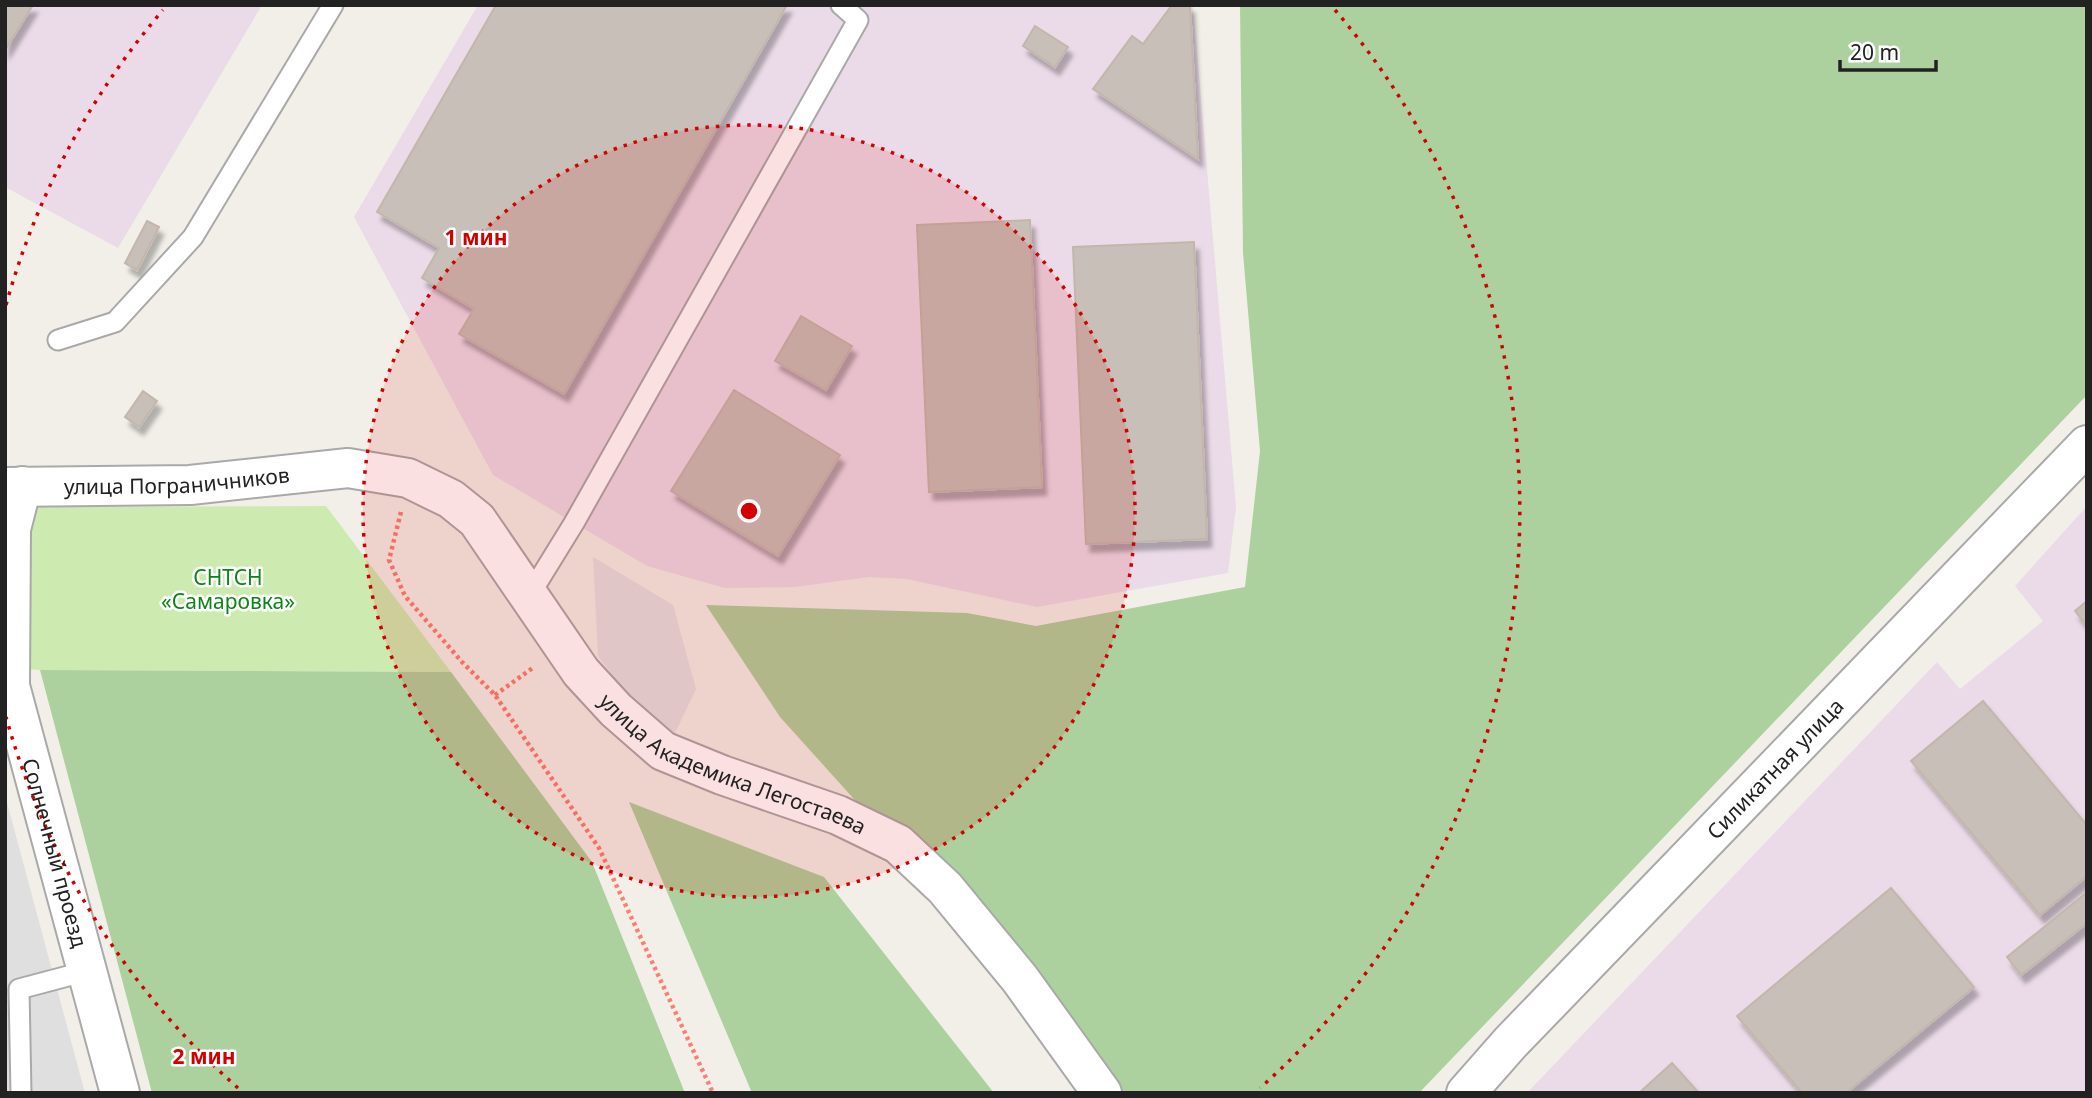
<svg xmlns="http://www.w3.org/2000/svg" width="2092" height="1098" viewBox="0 0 2092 1098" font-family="'Noto Sans',sans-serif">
<defs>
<filter id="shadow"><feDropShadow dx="4.5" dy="8" stdDeviation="2" flood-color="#0004"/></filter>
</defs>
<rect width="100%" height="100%" fill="#f2efe9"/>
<path fill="#e0dfdf" d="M5,795l80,298h-80z"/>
<path fill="#ebdbe8" d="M5,5h257l-144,243 -113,-61z
M478,5h715l43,502 -8,66 -191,34 -130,-28 -38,-2 -74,10 -70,1 -78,-22 -154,-91 -139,-258z
M2087,506v587h-560l410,-431 23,27 83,-68 -28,-35z"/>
<path fill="#cdebb0" d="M326,506l125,166 -411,-2 -35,-3v-160z"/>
<path fill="#add19e" d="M1240,5h847v390l-668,698h-300l-339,-376 -74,-112 261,8 69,13 209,-39 15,-136 -17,-198z
M40,670l411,2 141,190 93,231h-533z
M629,802l195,75 170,216h-242z"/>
<path fill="#e2e2e2" d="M593,557l80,48 23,84 -22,46 -28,-15 -48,-64z"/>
<path fill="#c7bfb8" stroke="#c4b6ab" stroke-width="2" filter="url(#shadow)" d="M5,5h28l-28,45z
M496,5h291l-223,389 -105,-60 15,-25 -52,-31 17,-30 -62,-36z
M1172,5h18l8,154 -105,-70 39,-53 11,8z
M1035,26l33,21 -13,20 -32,-21z
M1030,220l12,267 -113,5 -12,-267z
M147,221l12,6 -22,43 -12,-7z
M1194,242l13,297 -121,5 -13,-297z
M801,316l51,30 -26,44 -51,-29z
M734,390l106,65 -62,101 -107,-65z
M143,391l14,10 -18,26 -14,-10z
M2087,601v25l-12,-15z
M1983,701l104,124v51l-47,39 -129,-154z
M1891,888l83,99 -128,106h-44l-65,-77z
M2087,892v31l-66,52 -14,-18z
M1672,1063l27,30h-60z"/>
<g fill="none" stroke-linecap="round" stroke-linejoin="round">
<defs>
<path id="service" d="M58,340l57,-18 78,-85 140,-232
M529,596l45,-73 284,-503 -17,-15
M21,1093l-2,-104 68,-18"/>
<g id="minor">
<path id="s1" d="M22,486l-11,43 -1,157 110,407"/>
<path id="s2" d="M5,487l185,-2 158,-17 60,10 43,21 26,21 104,152 35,38 47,41 59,24 116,40 60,29 47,44 75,91 82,114"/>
<path id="s3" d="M1466,1093l44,-50 577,-598"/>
</g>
</defs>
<use href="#service" stroke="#a9a9a9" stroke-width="23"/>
<use href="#minor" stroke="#a9a9a9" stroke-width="42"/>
<path stroke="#fa8072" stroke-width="4.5" stroke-dasharray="3.5 3.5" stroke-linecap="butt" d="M401,512l-12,48 16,36 57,66 33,33 104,153 114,245
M495,695l39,-28"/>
<use href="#service" stroke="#fff" stroke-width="19"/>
<use href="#minor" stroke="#fff" stroke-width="38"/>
</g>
<circle cx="749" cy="511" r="386" fill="#d40000" fill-opacity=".12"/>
<g fill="none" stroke="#d40000" stroke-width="3.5" stroke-dasharray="3.5 7">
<circle cx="749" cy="511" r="386"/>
<path d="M238 1088A771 771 0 0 1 6 717M6 305A771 771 0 0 1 163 10M1335 10A771 771 0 0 1 1260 1088"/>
</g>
<g text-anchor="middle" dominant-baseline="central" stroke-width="5" stroke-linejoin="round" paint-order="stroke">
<g font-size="21" fill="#222" stroke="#fff">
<text stroke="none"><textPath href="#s2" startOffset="172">улица Пограничников</textPath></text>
<text stroke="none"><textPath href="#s2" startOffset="852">улица Академика Легостаева</textPath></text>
<text stroke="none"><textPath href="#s3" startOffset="448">Силикатная улица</textPath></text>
<text stroke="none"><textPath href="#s1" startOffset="374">Солнечный проезд</textPath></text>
</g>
<g font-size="21" fill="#0c8416" stroke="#fff">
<text x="228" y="577">СНТСН<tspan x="228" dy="24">«Самаровка»</tspan></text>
</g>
</g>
<circle cx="749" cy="511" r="10" fill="#d40000" stroke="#fff" stroke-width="3.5"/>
<g font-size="21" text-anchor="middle" font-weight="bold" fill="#d40000" stroke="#fff" stroke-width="5" stroke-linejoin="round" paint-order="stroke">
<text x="476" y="245">1 мин</text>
<text x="204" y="1064">2 мин</text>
</g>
<rect width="2092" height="1098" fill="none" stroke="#222222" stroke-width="14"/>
<path d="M1840 60v10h96v-10" fill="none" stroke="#222222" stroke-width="3.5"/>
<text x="1850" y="60" font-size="21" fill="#222222" stroke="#ffffff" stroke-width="5" paint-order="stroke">20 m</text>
</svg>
